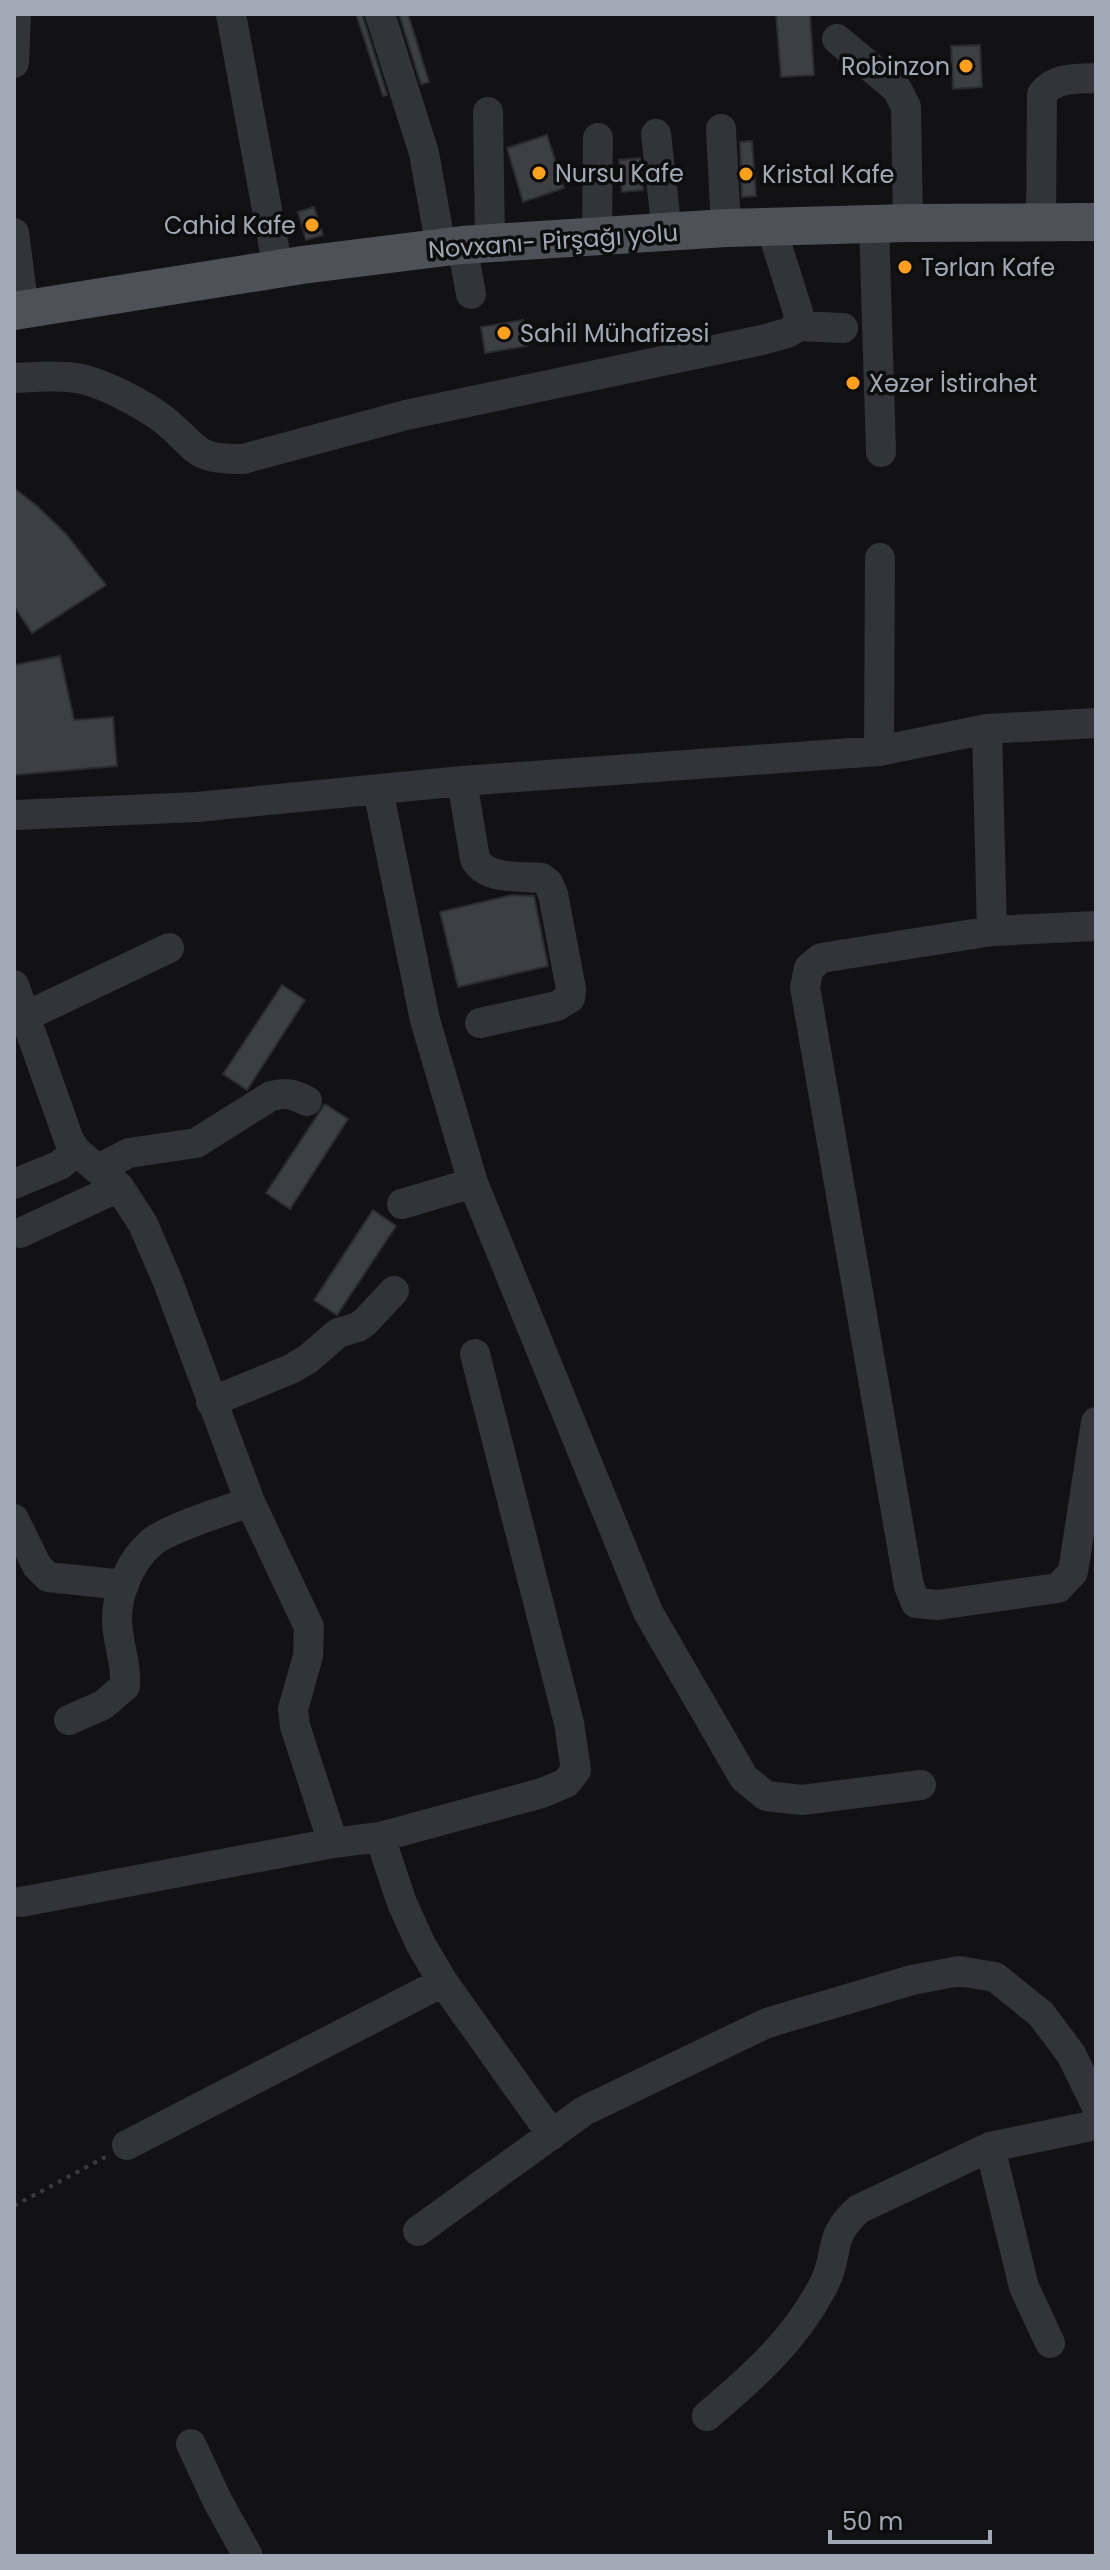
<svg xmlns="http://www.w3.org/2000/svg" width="1110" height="2570" viewBox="0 0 1110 2570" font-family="Poppins,sans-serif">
<rect width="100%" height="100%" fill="#121214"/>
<path fill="#3d3f44" stroke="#2b2c30" stroke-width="2" d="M356,14h6l25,81 -4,1z
M399,14h9l21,68 -8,2z
M776,14h34l4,61 -33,2z
M980,45l2,42 -29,2 -2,-43z
M547,135l17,53 -41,14 -16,-54z
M752,141l4,55 -14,1 -2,-55z
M640,158l3,32 -21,2 -3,-32z
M314,207l9,28 -17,5 -8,-28z
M523,320l4,26 -42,7 -4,-26z
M14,488l23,18 29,28 40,51 -74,48 -18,-27z
M60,656l14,64 39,-3 4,49 -103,9v-110z
M512,895l22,1 14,70 -90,21 -18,-75z
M282,985l23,15 -58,90 -24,-16z
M325,1104l23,15 -58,90 -24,-16z
M373,1210l23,16 -59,89 -23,-15z"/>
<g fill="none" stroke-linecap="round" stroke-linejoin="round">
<path stroke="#383b40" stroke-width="4" stroke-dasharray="4 6" stroke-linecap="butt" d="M14,2206l93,-50"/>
<path stroke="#323439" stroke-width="30" d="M231,14l47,255
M380,14l44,139 17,95
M837,39l60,50 9,18 2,116
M14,63l2,-49
M488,112l2,131
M721,129l5,99
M656,134l11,98
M1041,222l1,-128c13,-17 34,-15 54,-16
M874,224l7,228
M771,227l27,85 1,14
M14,233l10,76
M597,236l1,-98
M462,245l9,49
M14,378c21,-1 41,-3 62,0 24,3 69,27 88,42 35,28 28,40 79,39l163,-44 356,-75 25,-7 12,-7 44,2
M987,729l5,202
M879,751l1,-193
M462,781l13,78c11,21 45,17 67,19l6,5 5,11 18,95 -1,9 -13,8 -77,17
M378,790l47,230 48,163 175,429 96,166 22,18 36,4 119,-15
M14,815l183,-8 265,-26 417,-30 108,-22 109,-6
M1096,926l-104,5 -171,27 -12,10 -4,19 104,599 7,17 22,2 120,-17 15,-16 23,-150
M14,985l55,155 7,11 43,36 24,37 25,58 82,220 59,125 -1,29 -15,53 2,17 38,117
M14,1022l155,-74
M98,1169l31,-16 67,-10 75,-47c15,-4 22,-2 36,5
M14,1184l46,-19 16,-14
M402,1204l71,-21
M20,1233l99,-46
M211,1402l80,-33 17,-10 30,-26 20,-6 7,-5 29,-31
M14,1519l23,47 11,11 76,8
M69,1720l34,-15 22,-19c2,-23 -8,-44 -8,-67 0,-28 14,-59 35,-77 19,-15 73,-31 98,-40
M380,1837l22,66 19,42 22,37 109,153
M21,1902l312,-59 47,-6 162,-44 24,-10 10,-13 -7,-47 -94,-369
M127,2145l316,-163
M990,2147l34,140 26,56
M418,2231l166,-120 183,-88 145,-43 47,-9 36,6 46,37 30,40 25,51
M707,2416c46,-39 88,-76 116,-130 18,-33 2,-47 36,-77l131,-62 106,-22
M191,2444l26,56 31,56"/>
<path stroke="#4e5158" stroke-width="38" d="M14,311l288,-46 160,-20 264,-17 182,-5 188,-1"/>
</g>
<g fill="#ffa11e" stroke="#0d0d0e" stroke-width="3">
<circle cx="966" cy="66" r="8"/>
<circle cx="539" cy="173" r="8"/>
<circle cx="746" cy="174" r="8"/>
<circle cx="312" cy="225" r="8"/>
<circle cx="905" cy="267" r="8"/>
<circle cx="504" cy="333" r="8"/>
<circle cx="853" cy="383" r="8"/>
</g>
<g text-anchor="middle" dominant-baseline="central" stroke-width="7" stroke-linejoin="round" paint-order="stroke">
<g font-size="24" fill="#a2a9b6" stroke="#0d0d0e" text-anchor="start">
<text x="950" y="66" text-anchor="end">Robinzon</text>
<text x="555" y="173">Nursu Kafe</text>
<text x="762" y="174">Kristal Kafe</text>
<text x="296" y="225" text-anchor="end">Cahid Kafe</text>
<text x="921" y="267">Tərlan Kafe</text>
<text x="520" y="333">Sahil Mühafizəsi</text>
<text x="869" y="383">Xəzər İstirahət</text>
</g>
<g font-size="24" fill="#a2a9b6" stroke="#0d0d0e">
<text transform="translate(553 241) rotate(-4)">Novxanı- Pirşağı yolu</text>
</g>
</g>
<rect width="1110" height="2570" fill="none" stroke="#a2a9b6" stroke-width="32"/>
<path d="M830 2530v12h160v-12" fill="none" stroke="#a2a9b6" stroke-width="4"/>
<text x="842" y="2530" font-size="24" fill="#a2a9b6" stroke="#0d0d0e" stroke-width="6" paint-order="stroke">50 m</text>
</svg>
